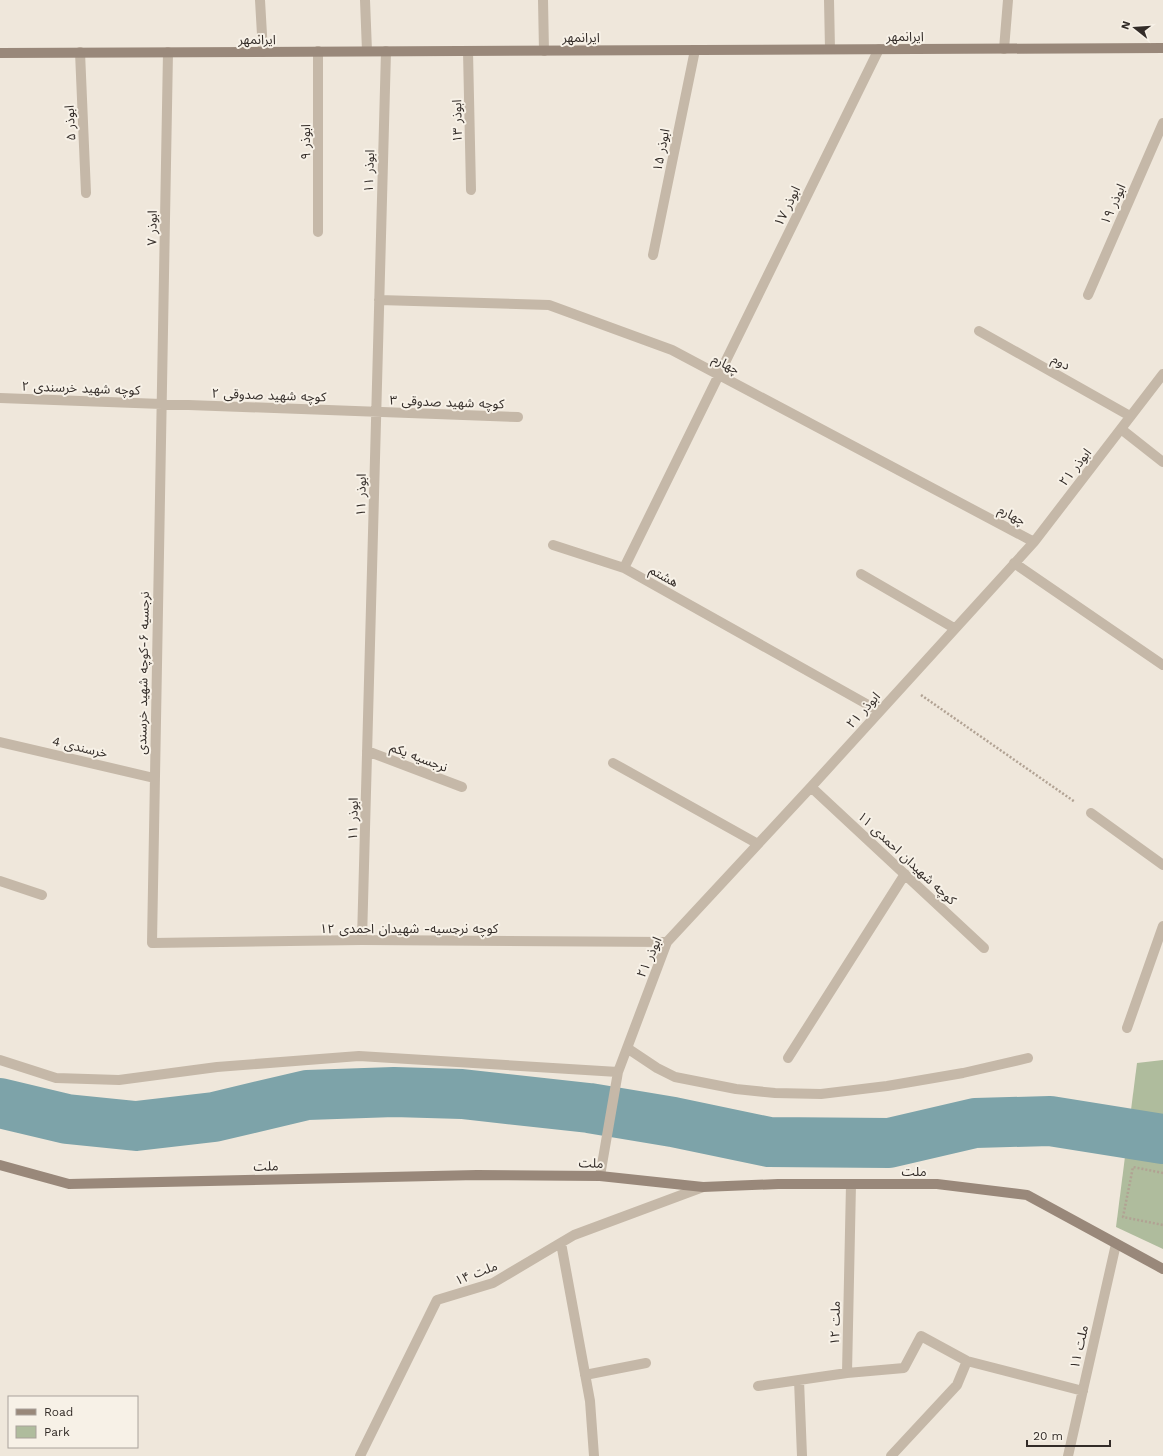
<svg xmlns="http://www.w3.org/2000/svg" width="1163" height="1456" viewBox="0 0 1163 1456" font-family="'Work Sans','Noto Sans Arabic',sans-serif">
<rect width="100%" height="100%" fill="#efe7db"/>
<path fill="#afbc9d" d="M1163,1060v189l-47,-22 21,-164z"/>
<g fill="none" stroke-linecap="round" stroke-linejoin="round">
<path stroke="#7da3a9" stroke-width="50" d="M0,1103l67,16 69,7 78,-9 93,-22 87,-3 68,2 127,14 84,14 96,20 120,1 86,-20 75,-2 113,18"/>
<path stroke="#b1a293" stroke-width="2.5" stroke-dasharray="2 2" stroke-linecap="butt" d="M921,695l154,107
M1163,1173l-30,-6 -10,50 40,8"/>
<path stroke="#c5b8a8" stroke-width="10" d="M260,0l3,52
M365,0l2,51
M543,0l1,51
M829,0l1,49
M1004,49l4,-49
M318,51v181
M468,51l3,139
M80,52l6,141
M168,52l-16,891 210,-3 305,2
M653,255l42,-205
M1088,295l75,-172
M379,300l170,5 123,45 362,192
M979,331l151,85
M0,398l518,19
M1121,429l42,33
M553,545l71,23
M1014,563l149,102
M861,574l93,54
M879,711l-255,-143 255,-519
M0,742l154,36
M367,751l95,36
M613,763l145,81
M811,787l173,161
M1091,813l72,52
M0,881l42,14
M362,940l24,-889
M1127,1028l36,-102
M627,1048l30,20 18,9 61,12 39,4 46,1 66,-8 76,-13 65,-15
M788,1058l117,-184
M0,1060l56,18 63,2 98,-13 142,-11 259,16
M600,1176l18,-104 49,-130 144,-155 223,-245 129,-168
M561,1243l29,158 4,55
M847,1373l57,-5 17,-32 46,25 116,30
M585,1375l61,-12
M799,1380l3,76
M758,1386l89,-13 4,-189
M360,1456l77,-156 56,-17 81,-48 129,-48
M891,1456l66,-71 10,-24
M1068,1456l48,-212"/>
<path stroke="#99887a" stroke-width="10" d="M0,53l1163,-5
M0,1165l69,19 408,-9 123,1 103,11 75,-3h159l90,11 136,74"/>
</g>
<g text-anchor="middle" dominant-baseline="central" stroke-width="4" stroke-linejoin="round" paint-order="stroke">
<g font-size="13" fill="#332c28" stroke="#f7f1e7">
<text x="905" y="36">ایرانمهر</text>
<text x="581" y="37">ایرانمهر</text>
<text x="257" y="39">ایرانمهر</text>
<text transform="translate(457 121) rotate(-91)">۱۳ ابوذر</text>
<text transform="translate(70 123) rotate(-93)">۵ ابوذر</text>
<text transform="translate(305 142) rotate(-90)">۹ ابوذر</text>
<text transform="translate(661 150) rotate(-79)">۱۵ ابوذر</text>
<text transform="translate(369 171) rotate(-88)">ابوذر ۱۱</text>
<text transform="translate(1113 204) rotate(-66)">ابوذر ۱۹</text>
<text transform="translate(787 206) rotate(-64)">۱۷ ابوذر</text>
<text transform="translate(152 228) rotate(-89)">۷ ابوذر</text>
<text transform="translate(1061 362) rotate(29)">دوم</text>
<text transform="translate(726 364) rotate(28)">چهارم</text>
<text transform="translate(81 388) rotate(2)">کوچه شهید خرسندی ۲</text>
<text transform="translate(269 395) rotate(2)">کوچه شهید صدوقی ۲</text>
<text transform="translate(447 402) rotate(2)">کوچه شهید صدوقی ۳</text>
<text transform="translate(1075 467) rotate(-52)">۲۱ ابوذر</text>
<text transform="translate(361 495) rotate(-89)">ابوذر ۱۱</text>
<text transform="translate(1012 515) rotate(28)">چهارم</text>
<text transform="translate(664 576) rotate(29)">هشتم</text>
<text transform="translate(143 673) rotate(-89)">نرجسیه ۶-کوچه شهید خرسندی</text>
<text transform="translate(863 710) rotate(-48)">۲۱ ابوذر</text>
<text transform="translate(80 747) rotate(13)">خرسندی 4</text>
<text transform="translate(419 757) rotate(21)">نرجسیه یکم</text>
<text transform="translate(353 819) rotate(-89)">ابوذر ۱۱</text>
<text transform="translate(907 858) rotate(43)">کوچه شهیدان احمدی ۱۱</text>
<text x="409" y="928">کوچه نرجسیه- شهیدان احمدی ۱۲</text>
<text transform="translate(649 957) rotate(-66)">۲۱ ابوذر</text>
<text transform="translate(591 1163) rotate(2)">ملت</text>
<text transform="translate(266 1166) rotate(-1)">ملت</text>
<text x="914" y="1171">ملت</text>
<text transform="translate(476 1273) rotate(-21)">۱۴ ملت</text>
<text transform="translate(835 1323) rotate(-89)">۱۲ ملت</text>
<text transform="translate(1079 1347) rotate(-77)">۱۱ ملت</text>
</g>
</g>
<rect x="8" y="1396" width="130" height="52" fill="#f7f1e7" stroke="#a9a29b"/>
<rect x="16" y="1409" width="20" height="6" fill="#99887a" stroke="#a9a29b"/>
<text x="44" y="1416" font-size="12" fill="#332c28">Road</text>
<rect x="16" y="1426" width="20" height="12" fill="#afbc9d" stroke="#a9a29b"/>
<text x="44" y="1436" font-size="12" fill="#332c28">Park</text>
<g transform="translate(1135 28) rotate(287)" stroke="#f7f1e7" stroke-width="3" paint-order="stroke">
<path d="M0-3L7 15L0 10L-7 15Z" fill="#332c28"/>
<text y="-6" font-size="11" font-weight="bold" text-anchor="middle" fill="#332c28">N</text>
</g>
<path d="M1027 1440v6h83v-6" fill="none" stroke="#332c28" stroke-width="2"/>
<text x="1033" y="1440" font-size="12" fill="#332c28" stroke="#f7f1e7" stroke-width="3" paint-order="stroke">20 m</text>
</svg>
